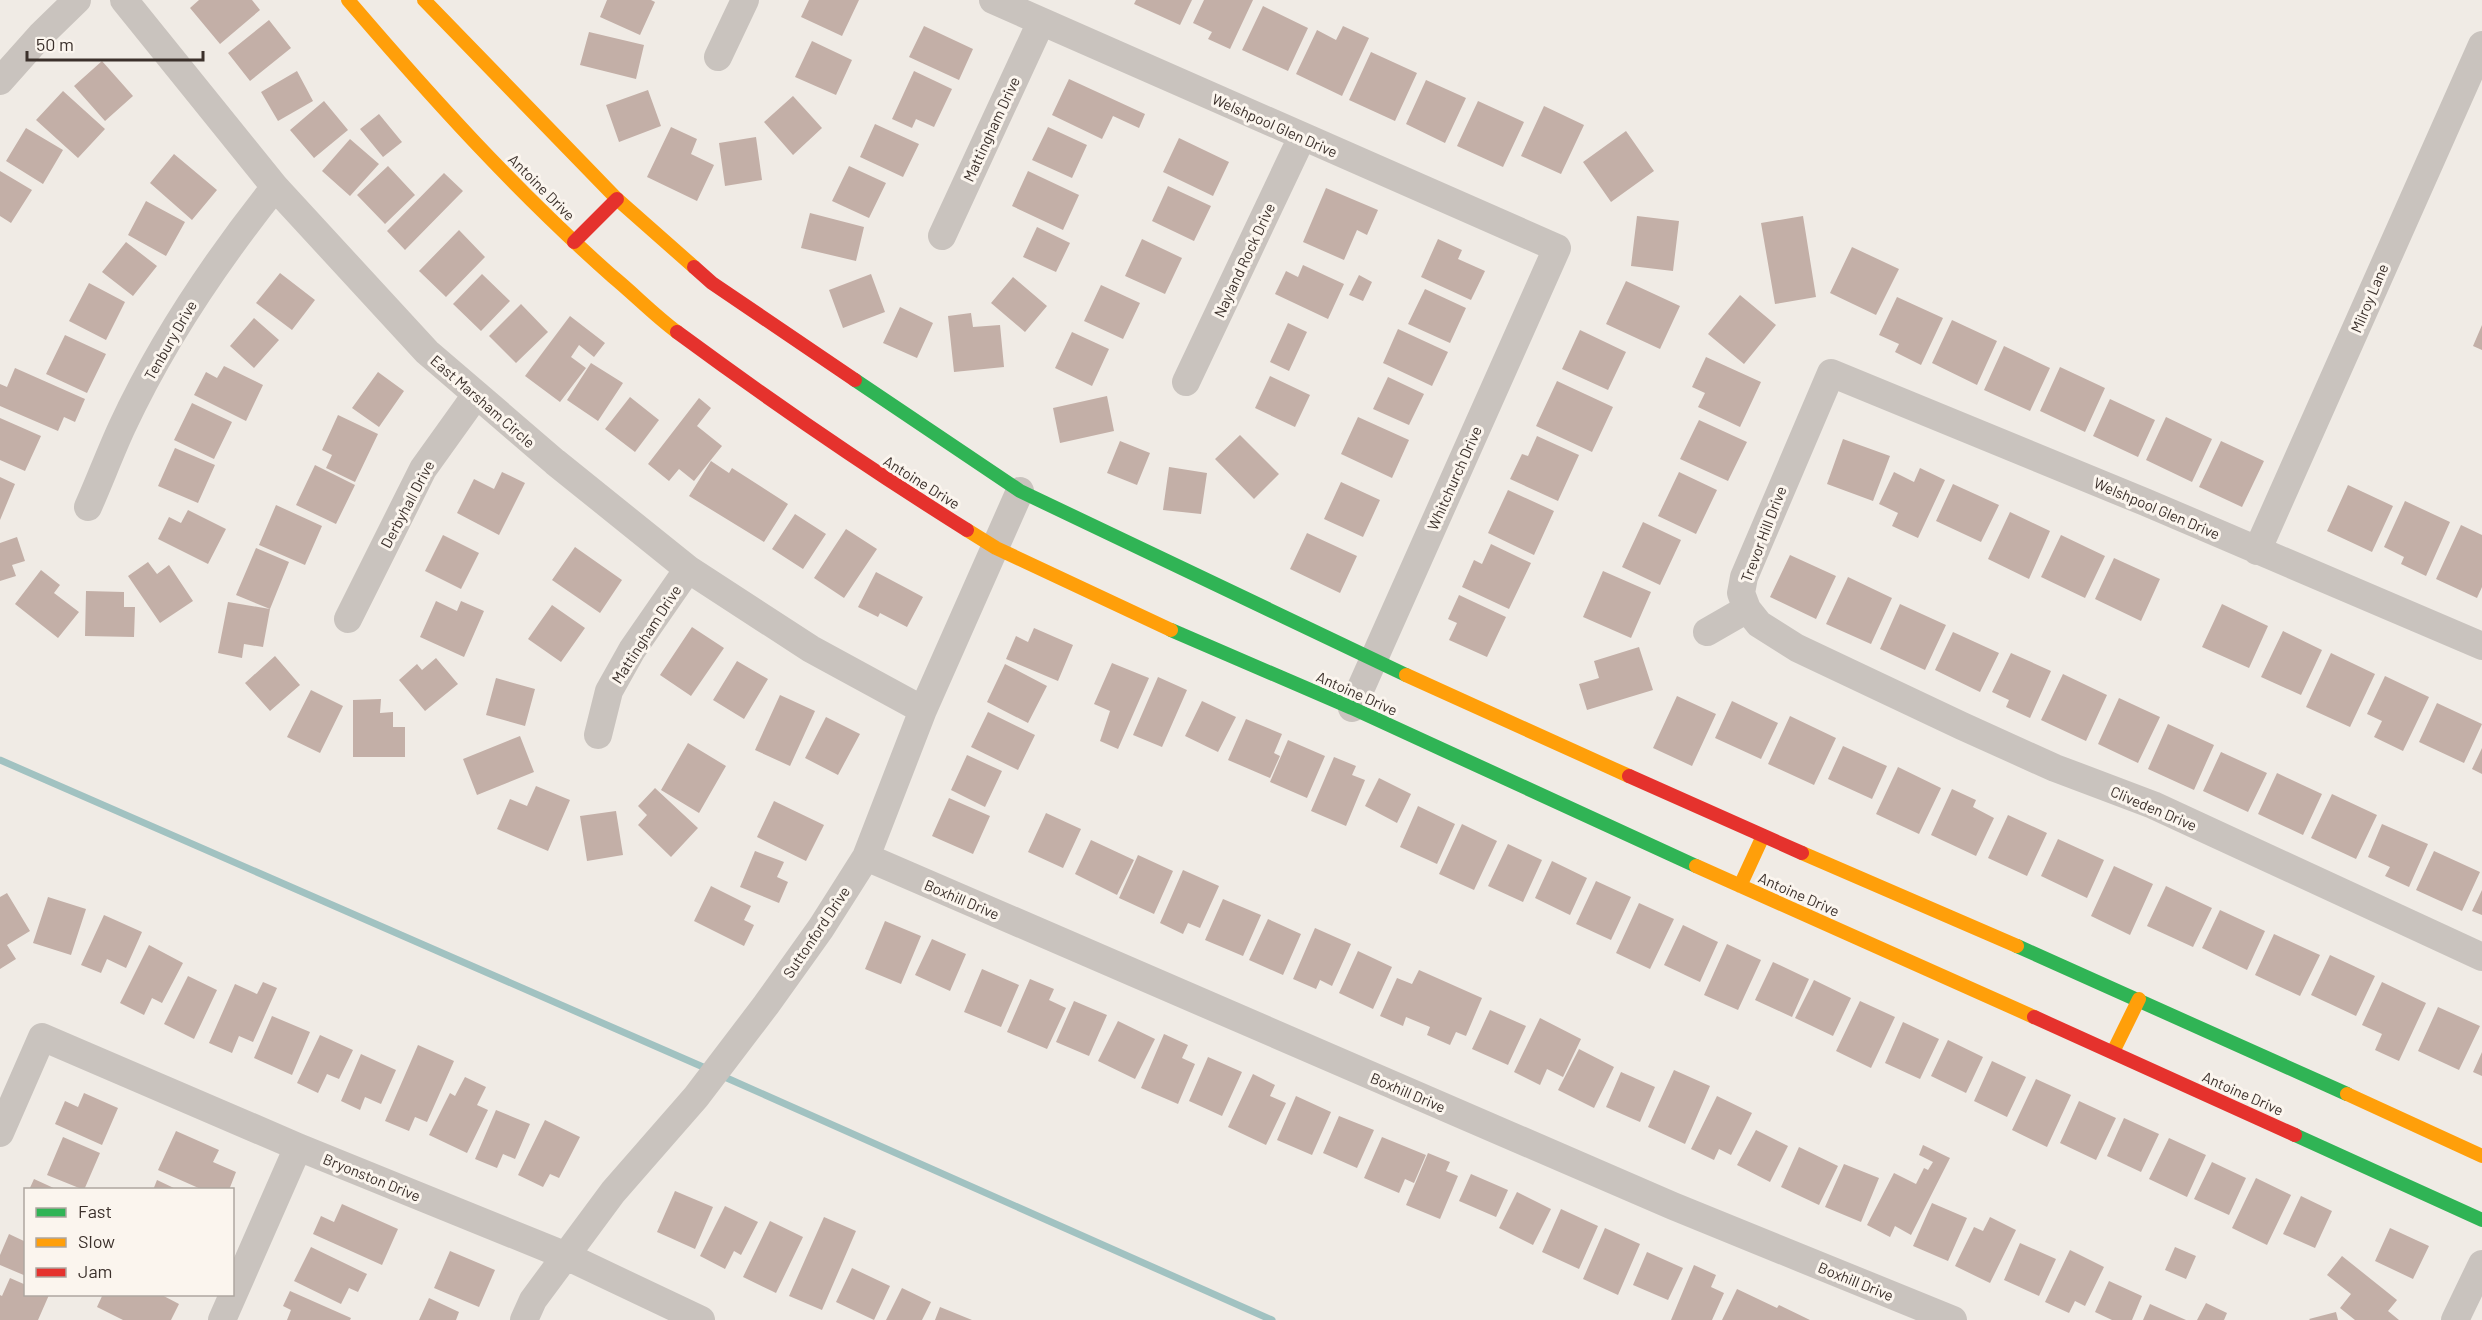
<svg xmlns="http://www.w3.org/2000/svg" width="2482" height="1320" viewBox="0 0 2482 1320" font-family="Barlow,sans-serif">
<rect width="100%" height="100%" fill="#f0ebe5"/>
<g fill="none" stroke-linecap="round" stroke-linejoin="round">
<path stroke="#a1c2c1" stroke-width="7" d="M0,760l710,310
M720,1075l552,245"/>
</g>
<path fill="#c3afa7" d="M199,0h53l8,10 -40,34 -30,-36z
M607,0h44l4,2 -15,33 -40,-18z
M809,0h50l-17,36 -41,-19z
M1136,0h56l-12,25 -46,-21z
M1204,0h49l-23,49 -22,-10 4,-7 -19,-9z
M1263,6l45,22 -20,43 -46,-21z
M269,20l22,28 -41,33 -22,-28z
M924,26l49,23 -14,31 -50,-23z
M1343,26l26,12 -27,58 -46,-22 21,-44 19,10z
M589,32l55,13 -8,34 -56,-14z
M812,41l40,19 -16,35 -41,-18z
M1371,52l46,21 -22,48 -46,-21z
M102,61l31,35 -28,25 -31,-35z
M297,71l16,30 -35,20 -17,-29z
M914,71l38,18 -18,38 -18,-8 -4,9 -20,-9z
M1069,79l76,35 -6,14 -26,-12 -11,23 -50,-24z
M1426,80l40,18 -21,45 -39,-19z
M648,90l13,36 -42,16 -13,-37z
M63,91l42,38 -27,29 -42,-38z
M793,96l29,32 -29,27 -29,-33z
M324,101l24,29 -34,28 -24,-28z
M1478,101l46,21 -21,45 -46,-21z
M1544,106l40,19 -23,49 -40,-18z
M379,114l23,28 -19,15 -23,-28z
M875,124l44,20 -16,33 -43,-20z
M671,127l26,12 -6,15 23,11 -17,36 -50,-24z
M1048,127l39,18 -15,33 -40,-18z
M26,128l37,22 -20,34 -37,-23z
M1626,131l28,40 -43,31 -28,-40z
M756,137l6,43 -37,6 -6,-43z
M1179,138l50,24 -16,34 -50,-24z
M350,139l29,25 -29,32 -28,-25z
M174,154l43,36 -25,30 -42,-37z
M388,166l27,29 -30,29 -28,-29z
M849,166l37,17 -17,35 -37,-17z
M0,171l32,19 -21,33 -11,-7z
M1028,171l51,24 -16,35 -51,-24z
M444,173l19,18 -58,59 -18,-19z
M1168,186l43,20 -17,35 -42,-20z
M1326,188l52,22 -11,25 -10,-5 -13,30 -41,-18z
M146,201l39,21 -19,34 -38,-21z
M810,213l54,14 -8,34 -55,-13z
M1637,216l42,5 -6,50 -42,-5z
M1803,216l13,81 -41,7 -14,-81z
M1037,227l33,16 -14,29 -33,-15z
M459,230l26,27 -39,40 -27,-26z
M1142,239l40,19 -17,36 -40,-18z
M1438,239l24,11 -4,9 27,12 -14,29 -50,-23z
M126,242l31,24 -24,30 -31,-24z
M1852,247l47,22 -23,46 -46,-22z
M1303,265l41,19 -16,35 -53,-25 11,-23 12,6z
M280,273l35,27 -23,30 -36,-27z
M482,274l28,27 -29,30 -28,-27z
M871,274l14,38 -42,16 -14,-38z
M1359,275l13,7 -9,19 -14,-6z
M1013,277l34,29 -22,26 -34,-29z
M1626,281l54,25 -20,43 -54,-25z
M89,283l36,19 -19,38 -37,-19z
M1101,285l39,18 -17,36 -39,-18z
M1425,289l41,19 -16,35 -42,-19z
M1740,295l36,30 -32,39 -36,-30z
M1897,297l46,21 -22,47 -26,-13 4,-8 -20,-9z
M521,304l27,28 -32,31 -27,-27z
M900,307l33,16 -16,35 -34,-15z
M971,313l2,14 27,-2 4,42 -50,5 -6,-56z
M570,316l35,27 -11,14 -15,-12 -8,12 15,11 -26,34 -35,-26z
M254,318l25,22 -25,28 -24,-22z
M1952,320l45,21 -20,44 -45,-22z
M1288,323l19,9 -18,39 -19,-9z
M2482,325v25l-9,-4z
M1398,329l50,23 -16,34 -49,-23z
M1580,330l46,22 -18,38 -46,-21z
M1072,332l37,17 -17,37 -37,-18z
M65,335l41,19 -19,39 -41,-19z
M2004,346l46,22 -20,43 -46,-21z
M1706,357l55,25 -21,45 -42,-20 7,-14 -13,-6z
M591,363l32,20 -25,38 -31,-21z
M224,366l39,19 -17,36 -52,-26 12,-23 11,6z
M2060,367l45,21 -20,44 -45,-21z
M15,368l70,31 -10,23 -11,-5 -6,14 -58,-25v-22l7,3z
M378,372l26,19 -25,36 -27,-19z
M1270,376l40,19 -15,32 -40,-19z
M1388,377l36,17 -15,31 -36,-16z
M1557,381l56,26 -21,45 -56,-26z
M1107,396l7,35 -54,12 -7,-35z
M630,397l29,23 -24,32 -30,-23z
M699,398l12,10 -14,18 25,20 -28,35 -15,-12 -10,12 -21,-17z
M2110,399l45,21 -17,37 -45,-21z
M192,403l40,19 -18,37 -40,-19z
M338,415l40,19 -23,48 -29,-14 6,-13 -10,-5z
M1358,417l51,23 -17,38 -51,-24z
M2166,417l46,22 -20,43 -46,-22z
M0,418l41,18 -16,35 -25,-11z
M1699,420l48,22 -19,39 -48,-22z
M1240,435l39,39 -25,25 -39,-40z
M1537,436l42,19 -21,46 -48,-22 12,-25 6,2z
M1843,439l47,17 -17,45 -46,-17z
M1120,441l30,12 -13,32 -30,-12z
M2221,441l43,20 -22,46 -43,-20z
M175,448l40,17 -17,38 -40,-17z
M711,461l18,12 3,-5 56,36 -24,38 -75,-46z
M315,465l40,20 -19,39 -40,-19z
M1169,467l38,6 -6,41 -38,-4z
M1920,468l25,12 -27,58 -26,-12 6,-13 -19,-9 15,-32 20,10z
M502,472l23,11 -26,52 -42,-22 17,-34 20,10z
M1679,472l38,18 -21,44 -38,-18z
M0,477l15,7 -15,36z
M1341,482l39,18 -17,37 -39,-18z
M1953,484l46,21 -18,37 -45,-21z
M2348,485l45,21 -21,46 -45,-21z
M1508,490l46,21 -20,44 -46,-22z
M2405,501l45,21 -24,54 -25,-12 3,-7 -20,-10z
M276,505l46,21 -17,39 -46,-20z
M188,510l38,19 -18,35 -50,-25 11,-22 12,6z
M2010,512l40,19 -21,48 -41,-20z
M795,514l31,20 -23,35 -31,-20z
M1643,522l38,18 -21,45 -38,-18z
M2461,525l21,10v52l-5,11 -41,-19z
M846,529l31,20 -33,49 -30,-20z
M1307,533l50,23 -17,37 -50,-24z
M443,535l36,18 -18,36 -36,-18z
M2061,535l44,21 -20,42 -44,-21z
M17,537l8,24 -13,4 4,11 -16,5v-38z
M1491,544l40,19 -22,46 -47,-22 12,-27 8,4z
M575,547l47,33 -22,33 -48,-33z
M256,548l33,14 -19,47 -34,-14z
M1790,555l46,21 -20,43 -46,-22z
M2114,558l46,21 -19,42 -46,-22z
M148,562l9,12 12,-9 24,36 -33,22 -32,-47z
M41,570l19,15 -6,8 25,19 -21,26 -43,-34z
M1603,571l48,21 -20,46 -48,-21z
M876,572l47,25 -16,30 -27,-14 -2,4 -20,-10z
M1848,577l44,21 -21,46 -45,-20z
M86,591l38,1v15h11l-1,30 -49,-1z
M1459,595l47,22 -19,40 -38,-17 8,-17 -9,-4z
M436,601l21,10 4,-10 23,10 -20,46 -44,-20z
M228,602l42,7 -7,38 -19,-3 -2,14 -24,-5z
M1900,604l46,21 -21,45 -45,-21z
M2222,604l46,22 -19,42 -47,-21z
M552,605l33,23 -24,34 -33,-23z
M692,627l32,21 -33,48 -31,-21z
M1034,628l39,17 -15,36 -52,-22 10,-23 12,6z
M2283,631l39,19 -21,45 -40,-18z
M1953,632l46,21 -19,39 -45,-22z
M1639,647l14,43 -66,20 -8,-26 20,-6 -5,-17z
M2011,653l40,18 -21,47 -24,-11 3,-7 -17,-8z
M2331,653l44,21 -25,53 -44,-20z
M275,656l25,29 -30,26 -25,-28z
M436,658l22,26 -33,27 -26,-31 18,-16 5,6z
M737,661l31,18 -24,40 -31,-19z
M1112,663l37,15 -31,71 -18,-8 10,-30 -16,-7z
M1005,664l42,22 -19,37 -41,-21z
M2063,674l44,21 -21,46 -45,-21z
M2385,676l44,21 -26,54 -29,-14 8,-16 -15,-7z
M1158,677l29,13 -25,57 -29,-12z
M496,678l39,11 -10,37 -39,-11z
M311,690l32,16 -23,47 -33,-16z
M780,695l35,16 -25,55 -35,-16z
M1677,696l39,18 -24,52 -39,-18z
M2119,698l41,19 -22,46 -40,-19z
M381,699l-1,14 13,-1v15h12v30h-52v-57z
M1202,701l34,16 -18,35 -33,-16z
M1732,701l46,22 -17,36 -46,-21z
M2437,703l45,21 -18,39 -45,-21z
M988,712l47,23 -17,35 -47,-23z
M1790,716l46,22 -22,47 -46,-21z
M826,717l34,17 -22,41 -33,-17z
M1246,719l36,15 -8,19 6,3 -10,22 -42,-18z
M2168,724l46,21 -20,45 -46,-21z
M520,736l14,36 -57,23 -14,-36z
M1288,740l37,16 -18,42 -37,-16z
M688,743l38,23 -27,47 -38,-23z
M1843,746l44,20 -15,33 -44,-20z
M2482,748v26l-10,-5z
M2221,752l46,21 -19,39 -45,-21z
M967,755l35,16 -17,36 -34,-17z
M1334,757l22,9 -4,9 13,5 -19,46 -35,-15z
M1898,767l43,21 -22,46 -43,-20z
M2277,773l45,21 -19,41 -45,-21z
M1379,778l32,16 -14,29 -32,-17z
M536,786l34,14 -22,51 -51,-22 13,-30 17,7z
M655,788l43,40 -27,29 -33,-32 9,-10 -9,-9z
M1952,789l24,11 -3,7 21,11 -18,38 -45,-21z
M2332,794l45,21 -21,44 -45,-21z
M949,798l41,18 -17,38 -41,-18z
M774,801l50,24 -18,36 -49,-24z
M1418,806l37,18 -18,40 -37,-17z
M616,811l7,44 -36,6 -7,-45z
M1046,813l35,16 -18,39 -35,-16z
M2008,815l39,18 -20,43 -39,-18z
M1462,824l35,17 -23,49 -35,-16z
M2382,824l46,20 -19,43 -24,-11 5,-9 -22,-10z
M2058,839l46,21 -17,38 -46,-22z
M1091,840l43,20 -17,35 -42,-21z
M1508,844l34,16 -19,42 -35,-16z
M755,851l29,11 -7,15 11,5 -9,21 -39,-16z
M2434,851l46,21 -18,39 -46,-21z
M1138,855l35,16 -19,43 -35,-16z
M1552,861l35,17 -17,37 -35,-17z
M2114,866l39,18 -23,51 -39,-19z
M1183,870l36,16 -19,42 -12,-5 -5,11 -23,-11z
M1596,881l35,16 -20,43 -35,-16z
M711,886l40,20 -7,14 10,5 -10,21 -50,-25z
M2166,886l46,22 -19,39 -46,-21z
M2482,890v25l-10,-4z
M7,893l23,38 -23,14 9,14 -16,10v-72z
M48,897l38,12 -15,46 -38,-12z
M1223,899l38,16 -18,41 -38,-16z
M1639,903l35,16 -24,50 -34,-16z
M2220,910l45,21 -18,39 -45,-22z
M104,915l38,17 -16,36 -19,-9 -6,14 -20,-8z
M1268,919l33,15 -18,41 -34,-15z
M885,921l36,15 -20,48 -36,-15z
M1683,925l35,17 -18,40 -36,-17z
M1315,928l36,16 -19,42 -12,-6 -4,9 -23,-10z
M2274,934l46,21 -20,41 -45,-21z
M932,939l34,15 -16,37 -35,-16z
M1727,944l34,16 -23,50 -34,-15z
M149,945l34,18 -21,40 -10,-5 -8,17 -24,-12z
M1358,951l34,16 -19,42 -34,-16z
M2330,955l45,21 -19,40 -45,-21z
M1773,962l36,17 -17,38 -37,-17z
M982,969l37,16 -18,42 -37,-15z
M1419,970l63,28 -16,38 -10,-4 -6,13 -23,-10 3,-8 -24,-10 -3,9 -23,-10 17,-38 15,6z
M188,976l29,14 -23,49 -30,-15z
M1030,979l24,10 -5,11 17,8 -19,41 -40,-17z
M1814,980l37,18 -18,38 -38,-18z
M263,982l14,6 -24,54 -14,-6 -7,17 -23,-10 26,-59 22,10z
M2382,982l44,21 -27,58 -24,-11 7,-16 -20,-9z
M1074,1001l33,14 -18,41 -33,-14z
M1860,1001l35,16 -24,51 -35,-17z
M2438,1007l42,19 -21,44 -41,-19z
M1490,1010l36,16 -18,39 -36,-16z
M272,1016l38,16 -18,43 -38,-17z
M1540,1018l41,21 -18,38 -16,-8 -7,16 -26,-13z
M1118,1021l37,18 -20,40 -37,-18z
M1903,1022l36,17 -19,40 -35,-16z
M1164,1034l24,11 -6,13 13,6 -17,40 -37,-16z
M320,1035l33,15 -14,29 -12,-5 -9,19 -21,-10z
M1948,1040l35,17 -17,36 -35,-17z
M418,1045l36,16 -27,61 -12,-5 -6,14 -24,-10z
M1579,1049l35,18 -20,41 -36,-18z
M2482,1052v24l-9,-4z
M361,1054l35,16 -15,34 -16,-7 -5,13 -19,-9z
M1208,1057l34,15 -20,44 -33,-15z
M1992,1061l34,16 -19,40 -33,-16z
M1674,1070l36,16 -25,58 -37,-17z
M1621,1072l34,15 -15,35 -34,-15z
M1253,1074l22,11 -5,11 16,7 -20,42 -38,-18z
M465,1077l21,10 -9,18 11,5 -21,43 -38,-18 21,-42 5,3z
M2036,1079l35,16 -24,52 -35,-17z
M84,1093l34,15 -16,37 -47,-21 10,-23 13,6z
M1296,1096l35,16 -19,43 -35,-15z
M1717,1096l35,17 -21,42 -12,-6 -5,11 -23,-11z
M2079,1101l37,17 -20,42 -36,-17z
M496,1110l34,14 -15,35 -12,-5 -6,14 -22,-9z
M1339,1116l35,14 -17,38 -34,-15z
M2124,1118l35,16 -18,38 -34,-16z
M545,1120l35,17 -21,41 -9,-4 -7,13 -25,-12z
M1756,1130l32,16 -18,36 -33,-17z
M176,1131l43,19 -6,12 23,10 -7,18h-26l-45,-20z
M63,1137l37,16 -16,37 -37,-15z
M1382,1137l44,18 -12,28 -9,-4 -6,14 -35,-15z
M2169,1138l37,17 -19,42 -38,-18z
M1923,1145l27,13 -39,77 -16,-9 -5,11 -23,-12 27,-52 22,11 8,-16 4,2 5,-8 -14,-7z
M1799,1147l39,19 -19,39 -38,-18z
M1428,1153l22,9 -4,9 12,5 -18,43 -34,-14z
M2212,1162l34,16 -17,37 -35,-16z
M1844,1164l35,14 -18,44 -36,-15z
M1471,1174l37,16 -12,27 -37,-16z
M2256,1178l35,17 -24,50 -35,-17z
M34,1179l24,11h-29z
M157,1180l21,10h-25z
M675,1191l38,16 -18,42 -38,-17z
M1517,1192l34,17 -18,36 -34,-17z
M2301,1196l31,15 -17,37 -32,-14z
M1932,1203l35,15 -19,43 -35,-15z
M342,1204l56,25 -16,36 -69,-31 8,-18 13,6z
M725,1206l33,16 -17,33 -7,-4 -9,18 -25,-13z
M1561,1209l37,17 -19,43 -37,-17z
M824,1217l32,14 -34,79 -33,-14z
M1990,1217l26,13 -26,53 -35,-17 19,-39 9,4z
M770,1221l33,16 -27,56 -33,-16z
M1605,1228l35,16 -22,51 -35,-16z
M2390,1228l39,18 -16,33 -38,-18z
M9,1234l17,8v34l-26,-11v-10z
M2020,1243l36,16 -17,37 -35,-16z
M311,1247l56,27 -9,18 -9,-4 -8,16 -47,-23z
M2175,1247l21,9 -10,23 -21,-9z
M2070,1250l34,17 -19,39 -10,-5 -6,12 -24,-11z
M450,1251l45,19 -16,37 -45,-19z
M1647,1252l36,16 -15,32 -35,-15z
M2342,1256l55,44 -9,11 11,9h-44l-15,-12 11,-14 -24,-19z
M1694,1265l22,10 -5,12 13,6 -12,27h-41z
M852,1268l38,18 -16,34 -38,-18z
M10,1278l16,7v9l23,1 -11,25h-38v-25l2,1z
M2109,1281l33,15 -10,24h-20l-17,-8z
M902,1288l29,14 -9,18h-36z
M1737,1289l40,19 2,-3 31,15h-88z
M290,1291l61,27 -1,2h-63l4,-10 -8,-4z
M103,1294h57l19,10 -8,16h-48l-26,-13z
M429,1298l30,14 -3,8h-37z
M2206,1303l21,10 -3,7h-27z
M2150,1304l36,16h-43z
M940,1307l32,13h-37z
M2336,1312l2,8h-28l-1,-1z"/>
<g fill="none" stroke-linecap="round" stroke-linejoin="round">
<path stroke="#c9c3be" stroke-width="28" d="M124,0l151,187 152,165 128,110 133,107 123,80 112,61
M993,0l564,248 -205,460
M718,57l27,-57
M0,81l41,-46 36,-35
M942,236l99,-214
M1186,382l116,-245
M88,507c12,-27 22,-54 34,-80 40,-86 94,-166 153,-240
M2257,551l225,-506
M348,619l75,-150 53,-74
M1707,632l40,-23
M2482,646l-337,-144 -314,-129 -87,204 -3,16 6,16 12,15 38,24 165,78 93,42 98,37 329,152
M598,735l11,-44 23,-41 56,-81
M866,857l807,349 280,114
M0,1133l42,-96 256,110 266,108 137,65
M222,1320l76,-173
M524,1320l9,-20 80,-108 83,-95 70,-92 55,-77 45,-71 57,-147 97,-219
M2455,1320l27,-56"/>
<path stroke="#30b455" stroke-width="14" d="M855,380l165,111 386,184
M1171,630l181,78 344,158
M2017,946l330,148
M2295,1135l187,85"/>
<path stroke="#ff9f0a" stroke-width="14" d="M348,0c83,97 168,191 264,276 22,18 42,39 65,56
M424,0l193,199 77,68
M967,530l29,18 175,82
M1406,675l223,101
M1802,853l215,93
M1696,866l338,151
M1740,886l23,-50
M2113,1052l26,-53
M2347,1094l135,62"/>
<path stroke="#e5322d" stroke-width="14" d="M574,242l43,-43
M694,267l18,16 143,97
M677,332c95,70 191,136 290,198
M1629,776l173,77
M2034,1017l261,118"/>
</g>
<g text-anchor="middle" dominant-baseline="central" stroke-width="6" stroke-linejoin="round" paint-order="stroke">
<g font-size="15" fill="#3b302b" stroke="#fbf5ee">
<text transform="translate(1275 125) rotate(24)">Welshpool Glen Drive</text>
<text transform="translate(991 129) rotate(-65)">Mattingham Drive</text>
<text transform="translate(542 187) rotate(45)">Antoine Drive</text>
<text transform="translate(1244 260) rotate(-65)">Nayland Rock Drive</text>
<text transform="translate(2369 298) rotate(-67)">Milroy Lane</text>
<text transform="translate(170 340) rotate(-60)">Tenbury Drive</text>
<text transform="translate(483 401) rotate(41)">East Marsham Circle</text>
<text transform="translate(1454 478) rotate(-66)">Whitchurch Drive</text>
<text transform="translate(922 482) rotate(32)">Antoine Drive</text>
<text transform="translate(407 504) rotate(-62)">Derbyhall Drive</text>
<text transform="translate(2157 508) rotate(23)">Welshpool Glen Drive</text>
<text transform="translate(1763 534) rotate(-69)">Trevor Hill Drive</text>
<text transform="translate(646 634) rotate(-57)">Mattingham Drive</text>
<text transform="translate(1357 693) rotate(24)">Antoine Drive</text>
<text transform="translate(2154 808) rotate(23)">Cliveden Drive</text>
<text transform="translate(1799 894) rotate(24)">Antoine Drive</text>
<text transform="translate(962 899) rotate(23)">Boxhill Drive</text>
<text transform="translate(816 932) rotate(-56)">Suttonford Drive</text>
<text transform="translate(1408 1092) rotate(23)">Boxhill Drive</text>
<text transform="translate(2243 1093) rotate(24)">Antoine Drive</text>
<text transform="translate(372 1177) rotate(22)">Bryonston Drive</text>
<text transform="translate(1856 1281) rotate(22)">Boxhill Drive</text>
</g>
</g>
<rect x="24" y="1188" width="210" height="108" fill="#fbf5ee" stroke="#aea6a0" stroke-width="1.5"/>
<rect x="36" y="1208" width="30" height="9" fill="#30b455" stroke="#aea6a0" stroke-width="1.5"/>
<text x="78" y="1218" font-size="18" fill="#3b302b">Fast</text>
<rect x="36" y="1238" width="30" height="9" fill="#ff9f0a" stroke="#aea6a0" stroke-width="1.5"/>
<text x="78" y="1248" font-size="18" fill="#3b302b">Slow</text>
<rect x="36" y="1268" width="30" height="9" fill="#e5322d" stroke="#aea6a0" stroke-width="1.5"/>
<text x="78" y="1278" font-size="18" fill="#3b302b">Jam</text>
<path d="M27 51v9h176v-9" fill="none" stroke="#3b302b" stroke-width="3"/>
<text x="36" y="51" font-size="18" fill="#3b302b" stroke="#fbf5ee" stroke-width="4.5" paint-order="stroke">50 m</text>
</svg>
